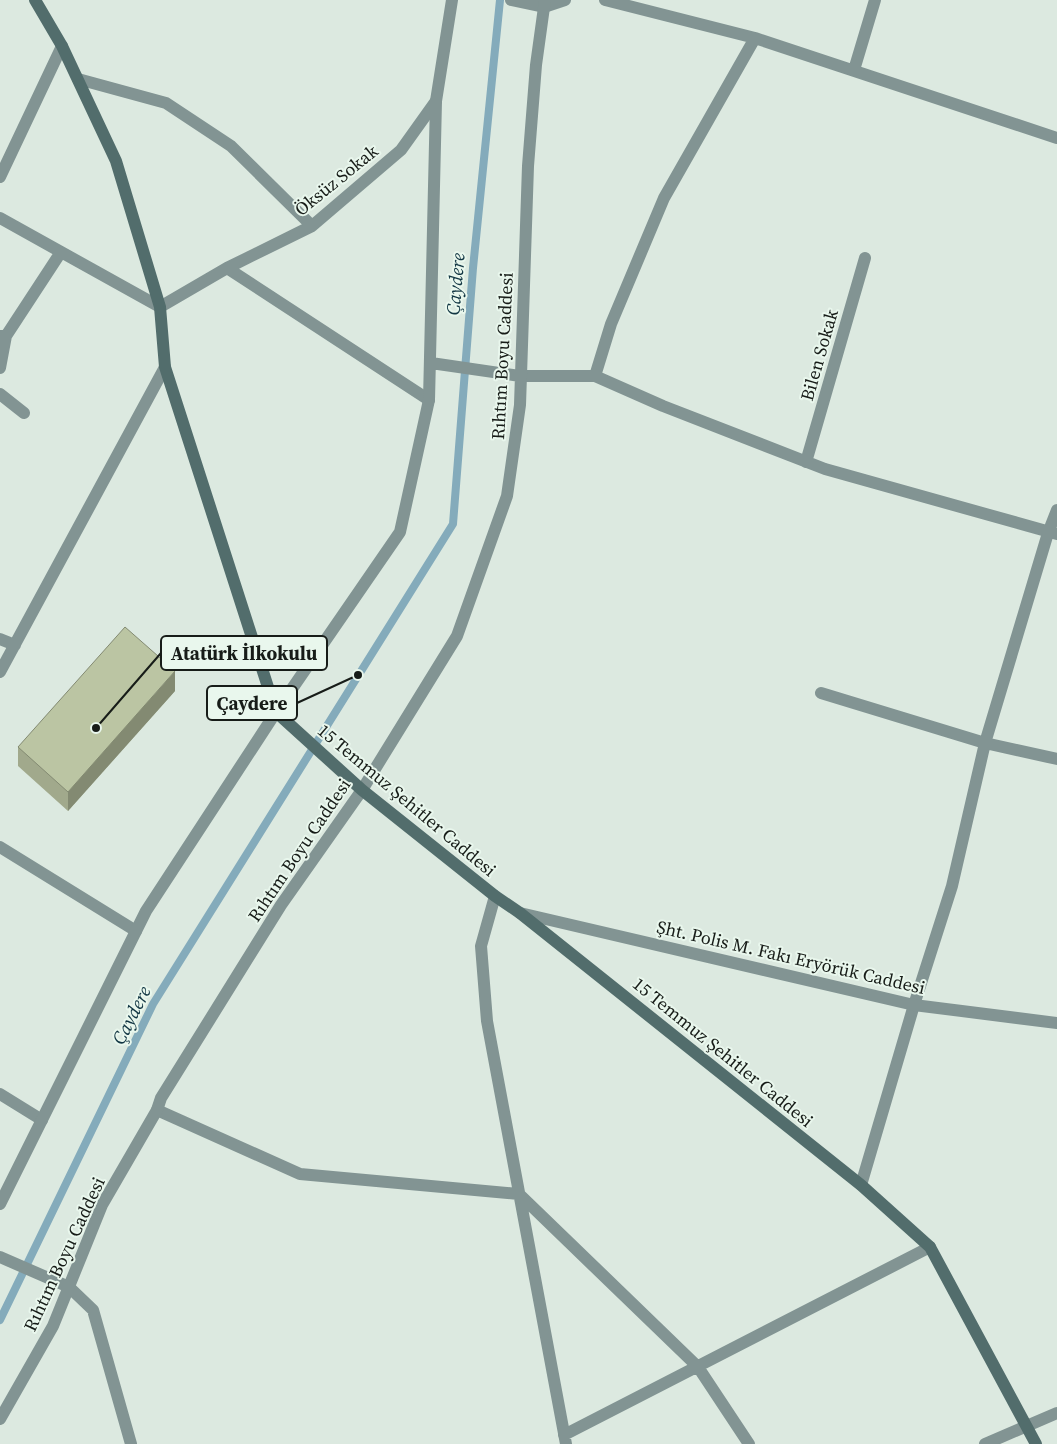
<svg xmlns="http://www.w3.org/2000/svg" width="1057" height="1444" viewBox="0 0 1057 1444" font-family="'Source Serif 4',serif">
<rect width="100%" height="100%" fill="#dce9e0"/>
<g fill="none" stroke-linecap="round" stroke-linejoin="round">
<path stroke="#84abbb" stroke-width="8" d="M0,1320l153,-316 300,-480 20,-256 27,-268"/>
<path stroke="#829493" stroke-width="12" d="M511,0l33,7 21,-7
M605,0l150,38 302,100
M854,70l21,-70
M78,79l88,24 65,43 81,80
M0,177l62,-131
M0,218l160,89 67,-39 85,-42 89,-76 35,-49
M227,268l202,132
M0,336h6l55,-84
M0,368l6,-32
M520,376h75l68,30 162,63 232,65
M595,376l16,-52 53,-126 91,-160
M0,394l24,19
M806,462l59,-204
M0,639l15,6
M0,672l165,-305
M821,693l164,50 72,16
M0,847l136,84
M495,896l-14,50 6,75 79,423
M0,1094l42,26
M157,1110l143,64 219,20 179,173 51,77
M861,1185l53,-180 38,-119 33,-143 63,-210 9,-23
M69,1287l24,23 38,134
M564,1435l366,-188
M985,1444l72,-31"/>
<path stroke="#829493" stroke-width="12" d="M431,363l89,13
M520,913l394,92 143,18
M0,1204l146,-293 130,-199 124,-180 29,-132 7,-299 16,-101
M0,1257l69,30
M0,1419l53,-93 49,-121 55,-95 4,-12 120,-193 81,-115 95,-154 50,-140 13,-91 8,-239 8,-101 9,-65"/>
<path stroke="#526d6c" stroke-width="12" d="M35,0l27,46 54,115 44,146 5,60 111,345 86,78 133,106 25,17 341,272 69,62 106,197"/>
</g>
<path fill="#a1a98c" d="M175,691l-107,120 -50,-45v-19z"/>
<path fill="#838a72" d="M175,671v20l-107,120v-19z"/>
<path fill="#bbc5a3" stroke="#838a72" d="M125,627l50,44 -107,121 -50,-45z"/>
<g text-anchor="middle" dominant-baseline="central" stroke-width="4" stroke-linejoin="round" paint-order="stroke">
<g font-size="18" fill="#171c18" stroke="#e9f7ed">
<text transform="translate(336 180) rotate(-39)">Öksüz Sokak</text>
<text transform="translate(819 355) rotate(-74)">Bilen Sokak</text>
<text transform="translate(502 356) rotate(-87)">Rıhtım Boyu Caddesi</text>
<text transform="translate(407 800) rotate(40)">15 Temmuz Şehitler Caddesi</text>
<text transform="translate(299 850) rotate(-56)">Rıhtım Boyu Caddesi</text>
<text transform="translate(791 957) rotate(13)">Şht. Polis M. Fakı Eryörük Caddesi</text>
<text transform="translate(723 1052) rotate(39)">15 Temmuz Şehitler Caddesi</text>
<text transform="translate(64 1254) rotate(-65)">Rıhtım Boyu Caddesi</text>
</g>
<g font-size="19" font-style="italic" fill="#123643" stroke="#e9f7ed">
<text transform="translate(455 284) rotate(-85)">Çaydere</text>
<text transform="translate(131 1015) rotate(-63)">Çaydere</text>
</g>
</g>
<path fill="none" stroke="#171c18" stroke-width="2" d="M96 728L161 653M358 675L297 703"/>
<g fill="#171c18" stroke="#e9f7ed" stroke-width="2">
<circle cx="96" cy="728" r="5"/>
<circle cx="358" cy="675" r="5"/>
</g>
<g fill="#e9f7ed" stroke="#171c18" stroke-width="2">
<rect x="161" y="636" width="166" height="34" rx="5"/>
<rect x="207" y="686" width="90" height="34" rx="5"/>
</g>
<g font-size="19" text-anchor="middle" font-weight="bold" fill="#171c18">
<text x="244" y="660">Atatürk İlkokulu</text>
<text x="252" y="710">Çaydere</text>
</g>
</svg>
